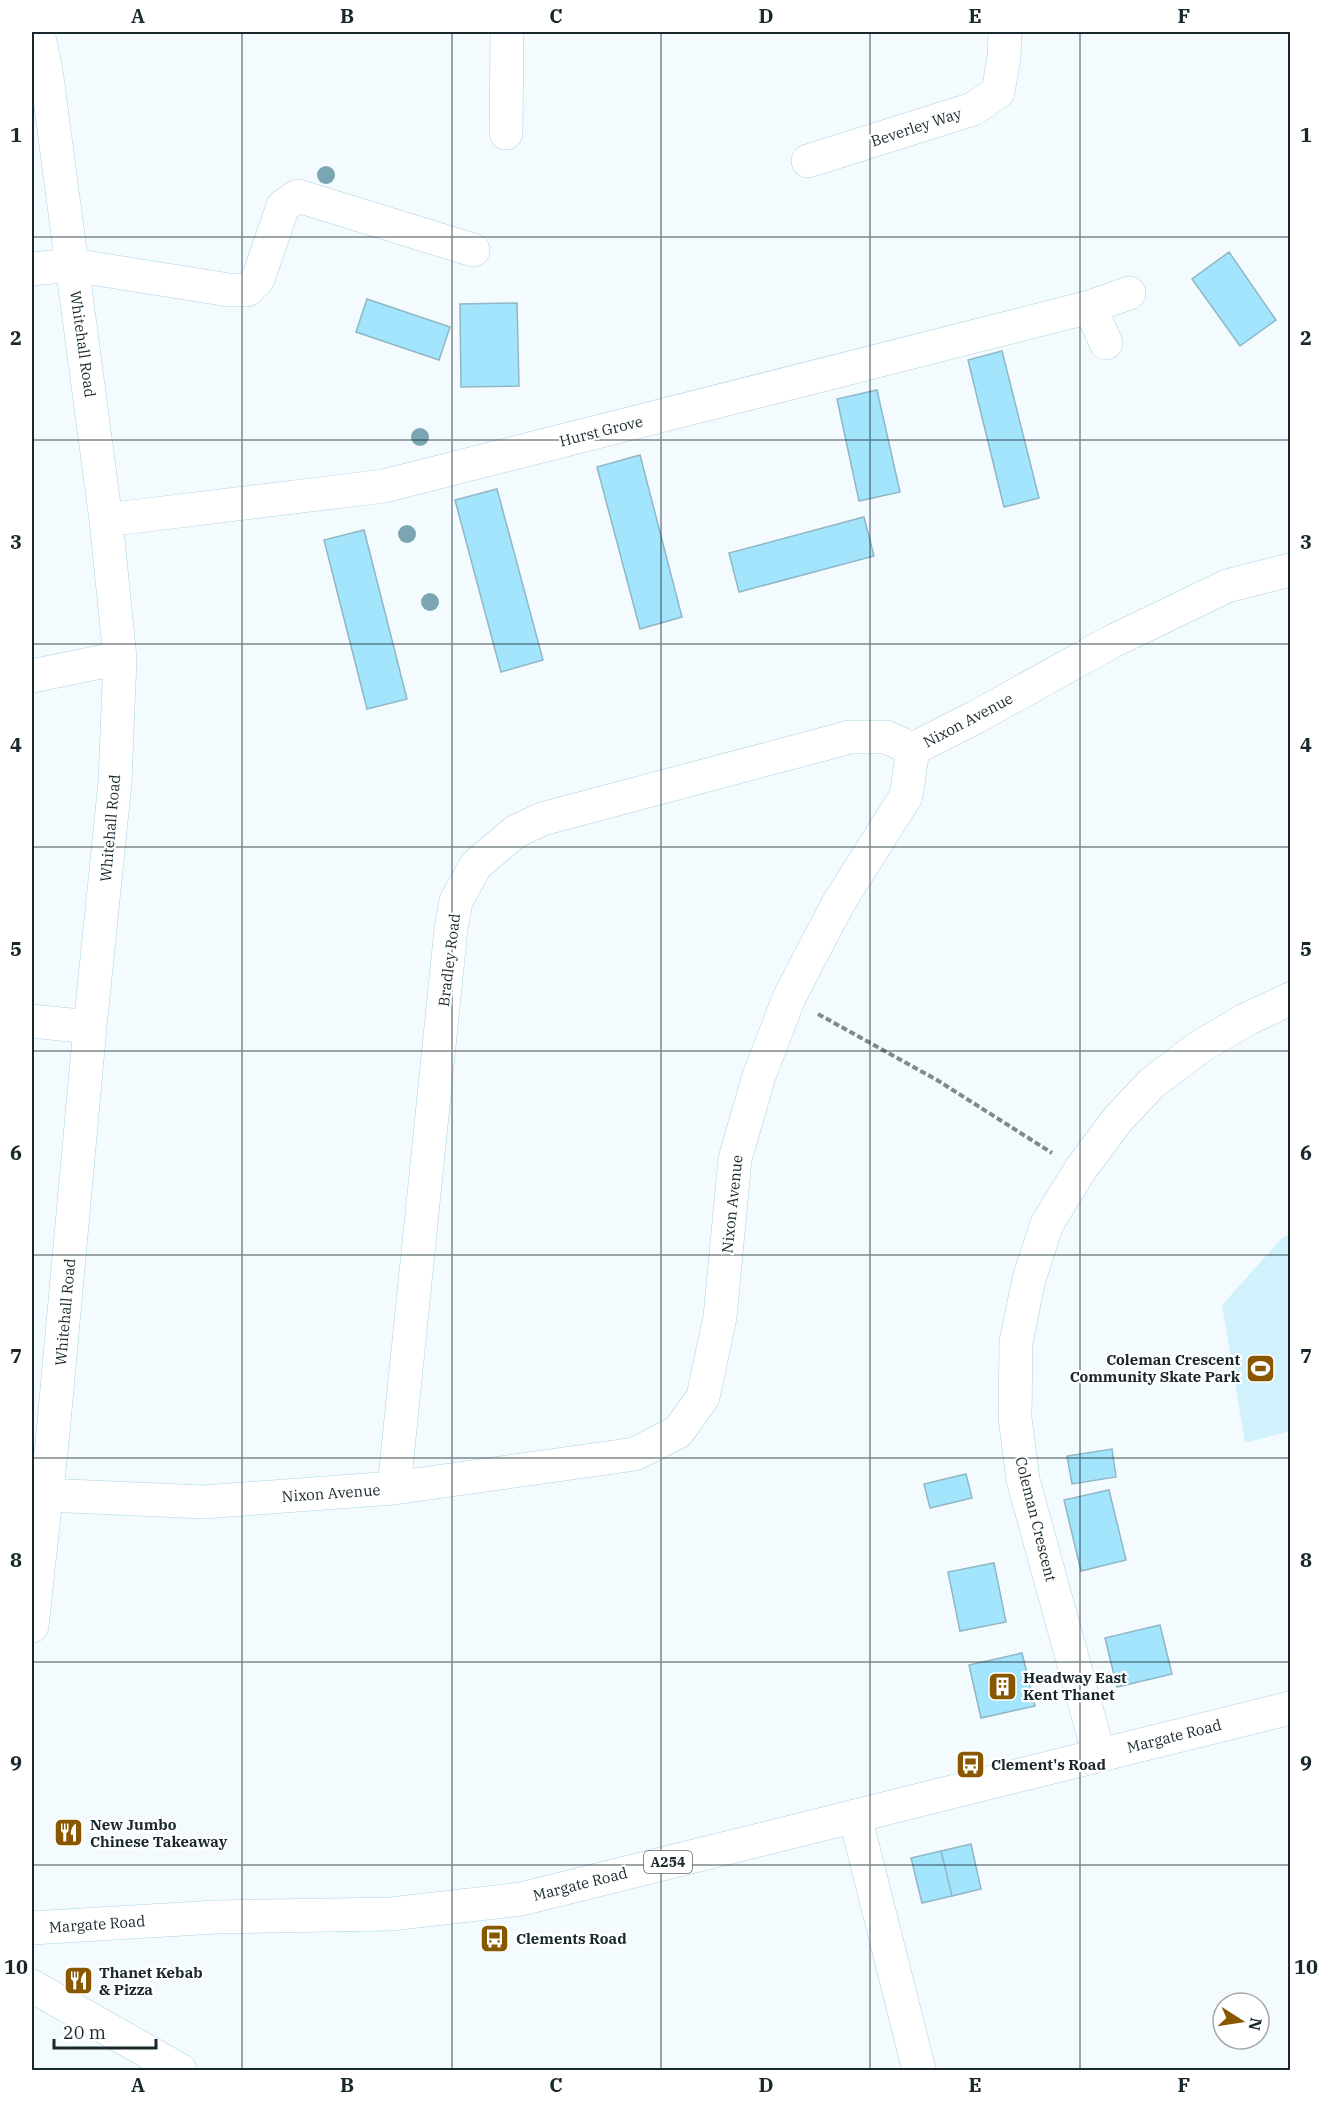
<svg xmlns="http://www.w3.org/2000/svg" width="1322" height="2102" viewBox="0 0 1322 2102" font-family="'IBM Plex Serif',serif">
<rect width="100%" height="100%" fill="#f3fbfe"/>
<path fill="#d1f1fc" d="M1290,1234v197l-45,12 -23,-138 60,-67z"/>
<path fill="#a3e5fd" stroke="#90b7c6" stroke-width="1.5" d="M1229,252l47,68 -36,26 -48,-67z
M367,299l83,28 -11,33 -83,-28z
M517,303l2,83 -58,1 -1,-83z
M1002,351l37,147 -35,9 -36,-147z
M877,390l23,102 -41,9 -22,-102z
M640,455l42,162 -42,12 -43,-162z
M497,489l46,171 -42,12 -46,-172z
M864,517l10,39 -135,36 -10,-39z
M364,530l43,169 -40,10 -43,-169z
M1112,1449l4,28 -44,7 -5,-28z
M966,1474l6,24 -42,10 -6,-24z
M1109,1490l17,70 -45,11 -17,-71z
M994,1563l12,59 -46,9 -12,-59z
M1160,1625l12,49 -55,13 -12,-49z
M1022,1653l13,53 -54,12 -12,-53z
M971,1844l10,45 -29,7 -11,-45z
M941,1851l11,45 -30,7 -11,-45z"/>
<g fill="none" stroke-linecap="round" stroke-linejoin="round">
<defs>
<path id="minor" d="M506,133l1,-101
M808,161l165,-52 25,-17 6,-35 1,-25
M32,269l40,-4 157,25h18l11,-11 25,-73 15,-10 175,54
M1090,307l16,36
M106,520l278,-34 706,-179 39,-14
M32,676l88,-18
M913,749l63,-32 135,-75 116,-56 63,-16
M32,1021l58,6
M394,1488l57,-559 5,-28 20,-36 39,-33 27,-13 282,-75 26,-7h36l27,12
M46,1495l157,7 191,-14 241,-34 43,-22 25,-35 17,-80 15,-158 24,-83 30,-78 18,-35 31,-59 68,-108 7,-47
M32,1626l21,-193 37,-406 25,-245 5,-124 -14,-138 -60,-450 -8,-38
M1099,1755l-76,-275 -8,-62 1,-76 13,-63 18,-55 33,-54 38,-51 34,-36 46,-35 47,-28 45,-21
M855,1816l64,254
M32,1986l148,84"/>
<path id="major" d="M32,1928l184,-11 175,-3 130,-15 769,-191"/>
</defs>
<use href="#minor" stroke="#abd3e2" stroke-width="34"/>
<use href="#major" stroke="#abd3e2" stroke-width="34"/>
<path stroke="#7e8a8e" stroke-width="4" stroke-dasharray="6 3" stroke-linecap="butt" d="M818,1014l119,66 115,73"/>
<use href="#minor" stroke="#fff" stroke-width="33"/>
<use href="#major" stroke="#fff" stroke-width="33"/>
</g>
<g fill="#7ba5b2">
<circle cx="326" cy="175" r="9"/>
<circle cx="420" cy="437" r="9"/>
<circle cx="407" cy="534" r="9"/>
<circle cx="430" cy="602" r="9"/>
</g>
<path fill="none" stroke="#18282d" stroke-width="1.5" stroke-opacity="0.55" d="M242,32v2038M452,32v2038M661,32v2038M870,32v2038M1080,32v2038M32,237h1258M32,440h1258M32,644h1258M32,847h1258M32,1051h1258M32,1255h1258M32,1458h1258M32,1662h1258M32,1865h1258"/>
<defs>
<symbol id="stadium-square" viewBox="-11 -11 22 22"><rect x="-9" y="-9" width="18" height="18" rx="4" fill="#885700" stroke="#fff"/><path d="M0-5a6.5 5 0 1 0 0 10a6.5 5 0 1 0 0-10ZM-3.5-1.8h7v3.6h-7Z" fill="#fff"/></symbol>
<symbol id="building-square" viewBox="-11 -11 22 22"><rect x="-9" y="-9" width="18" height="18" rx="4" fill="#885700" stroke="#fff"/><path d="M-4-6H4V6H1V3H-1V6H-4ZM-2.5-4.3h1.7v1.8h-1.7ZM.8-4.3h1.7v1.8H.8ZM-2.5-1h1.7V.8h-1.7ZM.8-1h1.7V.8H.8Z" fill="#fff"/></symbol>
<symbol id="bus-square" viewBox="-11 -11 22 22"><rect x="-9" y="-9" width="18" height="18" rx="4" fill="#885700" stroke="#fff"/><path d="M-5-6H5V4H4V6H2V4H-2V6H-4V4H-5ZM-3.5-4V0h7V-4ZM-3.5 1.2v1.5H-2V1.2ZM2 1.2v1.5H3.5V1.2Z" fill="#fff"/></symbol>
<symbol id="restaurant-square" viewBox="-11 -11 22 22"><rect x="-9" y="-9" width="18" height="18" rx="4" fill="#885700" stroke="#fff"/><path d="M-5-6h1v4h1v-4h1v4h1v-4h1v5L-1.5 .5V6h-2V.5L-5-1ZM5-6V6H3V1.5H1.5Q1.5-4 5-6Z" fill="#fff"/></symbol>
</defs>
<g fill-rule="evenodd">
<use href="#stadium-square" x="1244" y="1352" width="33" height="33"/>
<use href="#building-square" x="986" y="1670" width="33" height="33"/>
<use href="#bus-square" x="954" y="1748" width="33" height="33"/>
<use href="#restaurant-square" x="52" y="1816" width="33" height="33"/>
<use href="#bus-square" x="478" y="1922" width="33" height="33"/>
<use href="#restaurant-square" x="62" y="1964" width="33" height="33"/>
</g>
<g text-anchor="middle" dominant-baseline="central" stroke-width="4.5" stroke-linejoin="round" paint-order="stroke">
<rect fill="#fff" stroke="#5d686c" stroke-width="1.5" x="644" y="1851" width="48" height="22" rx="4.5"/>
<g font-size="14" font-weight="bold" fill="#18282d">
<text x="668" y="1862">A254</text>
</g>
<g font-size="15" fill="#18282d" stroke="#fff">
<text transform="translate(916 127) rotate(-18)">Beverley Way</text>
<text transform="translate(83 344) rotate(82)">Whitehall Road</text>
<text transform="translate(601 431) rotate(-14)">Hurst Grove</text>
<text transform="translate(968 720) rotate(-28)">Nixon Avenue</text>
<text transform="translate(110 828) rotate(-85)">Whitehall Road</text>
<text transform="translate(449 960) rotate(-83)">Bradley Road</text>
<text transform="translate(732 1204) rotate(-84)">Nixon Avenue</text>
<text transform="translate(65 1312) rotate(-85)">Whitehall Road</text>
<text transform="translate(331 1493) rotate(-4)">Nixon Avenue</text>
<text transform="translate(1036 1519) rotate(76)">Coleman Crescent</text>
<text transform="translate(1174 1736) rotate(-14)">Margate Road</text>
<text transform="translate(580 1884) rotate(-14)">Margate Road</text>
<text transform="translate(97 1924) rotate(-4)">Margate Road</text>
</g>
<g font-size="15" font-weight="bold" fill="#18282d" stroke="#fff" text-anchor="start">
<text x="1240" y="1359" text-anchor="end">Coleman Crescent<tspan x="1240" dy="17">Community Skate Park</tspan></text>
<text x="1023" y="1677">Headway East<tspan x="1023" dy="17">Kent Thanet</tspan></text>
<text x="991" y="1764">Clement's Road</text>
<text x="90" y="1824">New Jumbo<tspan x="90" dy="17">Chinese Takeaway</tspan></text>
<text x="516" y="1938">Clements Road</text>
<text x="99" y="1972">Thanet Kebab<tspan x="99" dy="17">&amp; Pizza</tspan></text>
</g>
</g>
<rect width="1322" height="2102" fill="none" stroke="#ffffff" stroke-width="66"/>
<g transform="translate(1241 2021) rotate(102)"><circle r="28" fill="#ffffff" stroke="#a3a9ab" stroke-width="1.5"/>
<path d="M0-4.5L10 22L0 15L-10 22Z" fill="#885700"/>
<text y="-9" font-size="16" font-weight="bold" text-anchor="middle" fill="#18282d">N</text>
</g>
<path d="M54 2039v9h102v-9" fill="none" stroke="#18282d" stroke-width="3"/>
<text x="63" y="2039" font-size="18" fill="#18282d" stroke="#ffffff" stroke-width="4.5" paint-order="stroke">20 m</text>
<rect x="33" y="33" width="1256" height="2036" fill="none" stroke="#18282d" stroke-width="2"/>
<g font-size="20" text-anchor="middle" font-weight="bold" fill="#18282d">
<text x="138" y="23">A</text>
<text x="347" y="23">B</text>
<text x="556" y="23">C</text>
<text x="766" y="23">D</text>
<text x="975" y="23">E</text>
<text x="1184" y="23">F</text>
<text x="16" y="142">1</text>
<text x="1306" y="142">1</text>
<text x="16" y="345">2</text>
<text x="1306" y="345">2</text>
<text x="16" y="549">3</text>
<text x="1306" y="549">3</text>
<text x="16" y="752">4</text>
<text x="1306" y="752">4</text>
<text x="16" y="956">5</text>
<text x="1306" y="956">5</text>
<text x="16" y="1160">6</text>
<text x="1306" y="1160">6</text>
<text x="16" y="1363">7</text>
<text x="1306" y="1363">7</text>
<text x="16" y="1567">8</text>
<text x="1306" y="1567">8</text>
<text x="16" y="1770">9</text>
<text x="1306" y="1770">9</text>
<text x="16" y="1974">10</text>
<text x="1306" y="1974">10</text>
<text x="138" y="2092">A</text>
<text x="347" y="2092">B</text>
<text x="556" y="2092">C</text>
<text x="766" y="2092">D</text>
<text x="975" y="2092">E</text>
<text x="1184" y="2092">F</text>
</g>
</svg>
